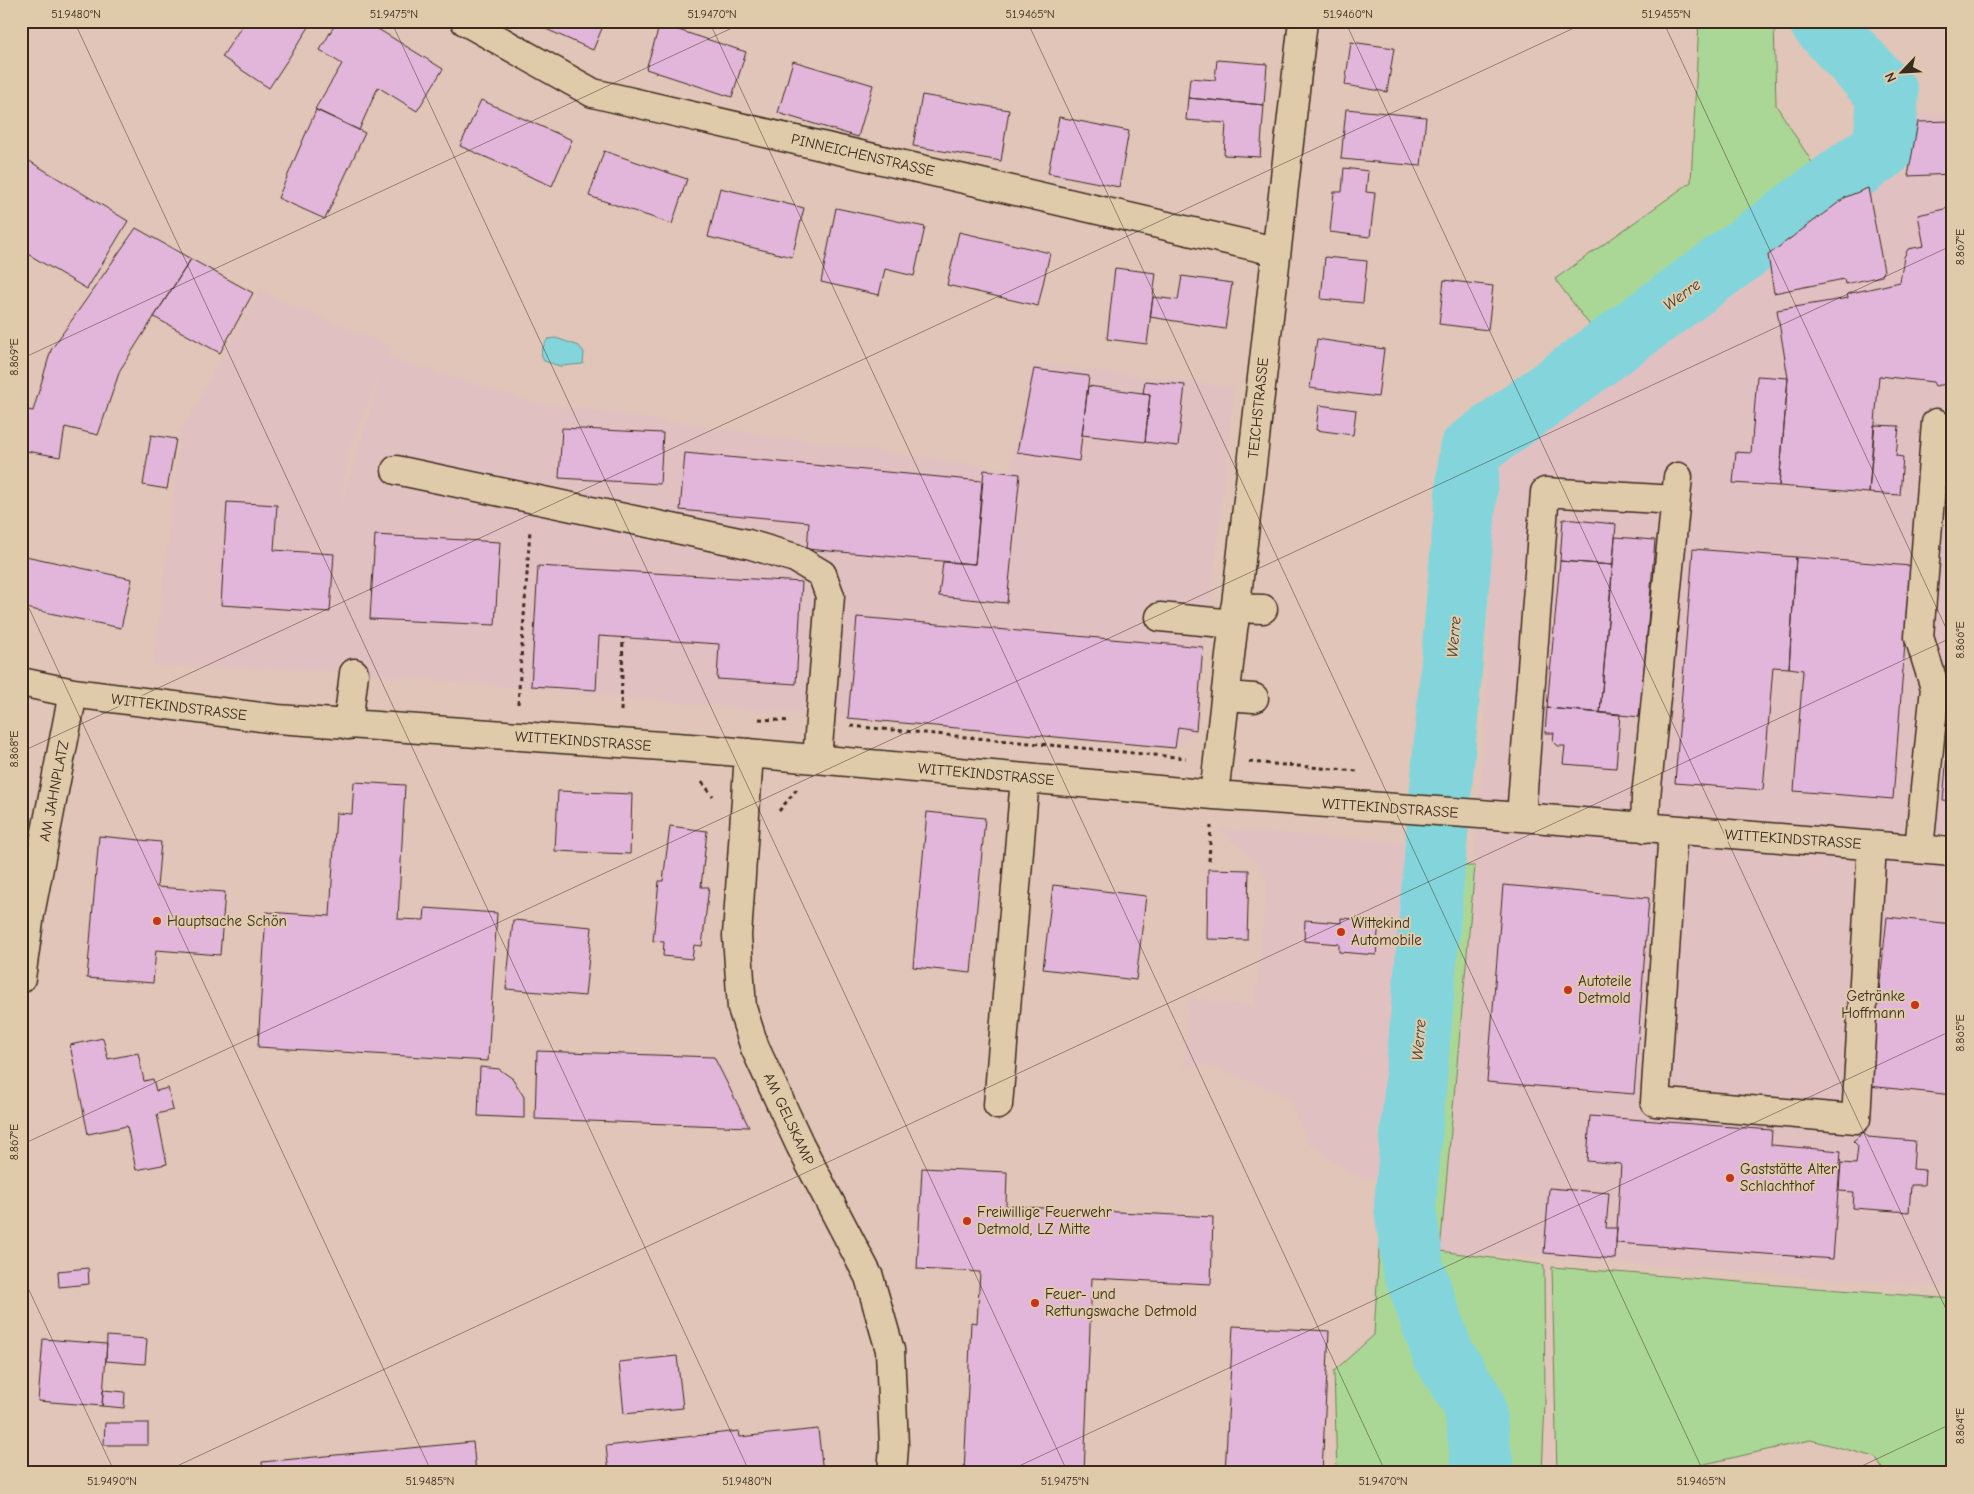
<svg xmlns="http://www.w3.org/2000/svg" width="1974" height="1494" viewBox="0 0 1974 1494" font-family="'Comic Neue',sans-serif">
<rect width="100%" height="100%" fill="#e0c5b8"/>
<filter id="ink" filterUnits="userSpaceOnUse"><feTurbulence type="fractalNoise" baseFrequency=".02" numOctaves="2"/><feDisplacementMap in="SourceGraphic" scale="10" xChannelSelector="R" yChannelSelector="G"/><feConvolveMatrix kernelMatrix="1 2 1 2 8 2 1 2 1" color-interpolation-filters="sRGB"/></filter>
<g filter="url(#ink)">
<path fill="#e1c0c2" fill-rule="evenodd" d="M1953,113v1175l-409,-31 -104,-5 44,-500 10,-290 12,-17 62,-42 78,-62 36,-13 19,-30 118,-89 59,-37 30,4 -1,-62z
M260,289l17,10 115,48 -5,10 149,46 474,67 23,-106 201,23 -38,343 -21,18 -840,-77 -181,-6 26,-232zM384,364v1l-45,146 10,-63z
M1220,829l196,15 -22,147 -11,189 -34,-7 -40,-31 -23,-47 -82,-31 -20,4 5,-70 66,9 12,-123 -8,-20z"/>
<path fill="#aad796" stroke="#72805a" d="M1699,21h75l2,84 37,59 -42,30 -40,40 -77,44 -59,54 -40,-53 136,-97z
M1413,866h62l-35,385 104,14 1,137 -3,71h-205l-3,-102 40,-36 20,-344z
M1552,1267l401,32v174h-68l-10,-16 -64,-17 -146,33h-108z"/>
<path fill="#84d5db" stroke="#67918f" d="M556,338l23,8 5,6 -1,12 -23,2 -16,-5c-5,-8 -2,-14 4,-22z"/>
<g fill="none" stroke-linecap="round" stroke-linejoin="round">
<path stroke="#84d5db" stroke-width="62" d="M1481,1473l1,-9 -8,-61 -31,-49 -30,-87 -8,-60 65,-757 414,-303 4,-52 -68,-74"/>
</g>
<path fill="#e2b6da" stroke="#3b2a1e" d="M245,21h68l-44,67 -47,-31z
M337,21h28l78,48 -26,42 -39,-24 -19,43 -44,-21 27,-45 -22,-14z
M528,21h77l-12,29z
M660,24l86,28 -14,45 -86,-28z
M1351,42l43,6 -7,44 -42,-7z
M1217,60l50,4 -3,41 -76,-7 2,-20 25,2z
M793,61l80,24 -15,52 -80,-24z
M922,95l87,15 -8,51 -88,-15z
M1188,98l76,7 -4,52 -36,-2 2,-32 -40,-3z
M481,100l91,40 -20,46 -92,-40z
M1346,109l80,8 -5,49 -80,-7z
M316,110l49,23 -40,86 -47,-21z
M1059,117l70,14 -10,56 -71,-14z
M1953,121v53l-45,2 10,-54z
M604,151l83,28 -15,45 -83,-28z
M21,156l107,65 -41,68 -66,-39z
M1344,168l24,3 -2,21 9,1 -5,44 -40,-5 4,-40h8z
M720,188l84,20 -12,49 -84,-20z
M1868,188l16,83 -2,5 -37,8 -1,-5 -70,14 -6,-38 78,-58z
M1953,207v176l-18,3 -2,-4 -54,-6 -10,117 -90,-7 9,-108 -11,-68 71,-12 -1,-4 53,-12 4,-25 4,-8 16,-3 -6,-31z
M836,208l89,19 -11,49 -29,-7 -6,26 -58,-13z
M136,228l55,31 -71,111 -22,65 -33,-8 -5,30 -39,-7v-41l12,2 18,-61z
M959,232l91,21 -12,53 -91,-21z
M1325,257l42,4 -4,42 -42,-4z
M191,259l62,34 -33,60 -66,-36z
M1115,268l41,5 -9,71 -40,-5z
M1182,276l50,7 -7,46 -75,-12 3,-20 25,3z
M1444,280l49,6 -5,44 -49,-6z
M1317,339l67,10 -6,48 -68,-9z
M1034,369l55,7 -10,85 -62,-9z
M1757,376l31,2 -9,108 -46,-3 3,-31 15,1z
M1145,381l40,4 -7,61 -33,-4 5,-48 -7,-1z
M1088,386l62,8 -5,48 -63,-7z
M1319,405l37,5 -3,25 -37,-5z
M1874,425l25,1 -3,30 7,1 -3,38 -31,-2z
M562,428l101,5 -3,51 -101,-6z
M151,435l25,4 -9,50 -24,-4z
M685,453l297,28 -7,83 -168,-15 2,-27 -129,-12z
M984,470l36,4 -13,129 -68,-7 4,-34 32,2z
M227,502l50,3 -3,45 60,4 -4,58 -109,-7z
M1953,516v65l-7,-1z
M1563,519l53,5 -3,41 -53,-4z
M375,535l125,7 -5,83 -125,-6z
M1615,537l40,3 -15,177 -40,-4z
M1693,549l103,8 -7,111 -16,-1 -10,123 -88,-7z
M21,555l111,24 -11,49 -100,-21z
M1796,557l115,9 -18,233 -99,-8 9,-121 -14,-2z
M1560,561l53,4 -13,148 -53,-5z
M538,566l264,16 -6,102 -79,-5 2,-35 -120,-8 -3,54 -65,-4z
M857,617l346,30 -7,83 -18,-3 -3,21 -327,-30z
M1547,708l73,6 -4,54 -53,-4 2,-18h-7l-5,-5 1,-8h-9z
M1947,754h6v48l-10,-1z
M354,782l51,3 -7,134 26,1 1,-12 72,5 -9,148 -230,-14 8,-135 64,4 6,-103 16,1z
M558,791l74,3 -2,60 -75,-3z
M927,812l58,6 -14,155 -58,-6z
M670,826l37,5 -6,56h8l-7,59 -8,-1 -2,14 -29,-3 1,-14 -11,-1 6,-60h4z
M99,836l62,6 -4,45 68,5 -5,63 -64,-5 -3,33 -66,-5z
M1208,869l41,1 -2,70 -40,-1z
M1053,885l93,11 -10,84 -93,-11z
M1503,885l146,13 -15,196 -147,-12z
M1887,917l66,7v171l-84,-9z
M1341,918l38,3 -3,34 -37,-3v-8l-35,-3 1,-21 36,3z
M513,920l79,7 -7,69 -79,-7z
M103,1038l5,21 30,-6 6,28 9,-2 3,12 12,-3 5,22 -16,4 10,50 -31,6 -9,-44 -39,8 -18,-89z
M537,1051l177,6 35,70 -214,-8z
M480,1067l19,2 14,10 11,18v21l-46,-2z
M1590,1116l182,14 -1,15 70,6 -8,108 -217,-16 5,-79 -34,-3z
M1864,1132l4,5 47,4 -2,28 12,1 -1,15h-13l-2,27 -56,-4 1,-16 -15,-1 2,-28 15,1 2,-18 -5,-5z
M922,1168l85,4 -1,34 207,11 -2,67 -119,-6 -8,195h-120l7,-151 6,1 3,-51 -63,-3z
M1549,1188l60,5 -3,35h11l-2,31 -71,-6z
M88,1268l1,16 -30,3 -1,-16z
M1233,1326l96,5 -7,142h-97z
M107,1336l40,3 -2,25 -39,-3z
M43,1339l64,5 -5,62 -64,-5z
M677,1356l6,52 -59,6 -5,-52z
M103,1390l22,2 -1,16 -22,-2z
M105,1423h43v22h-44z
M818,1429l5,44h-214l-3,-27 133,-15 1,6z
M473,1442l3,31h-213l-1,-11z"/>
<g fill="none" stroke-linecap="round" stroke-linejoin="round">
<defs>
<path id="minor" d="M465,21l128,72 682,158
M396,470l352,74 47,14 27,16 8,22 -13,163
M1235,608l28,1
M1160,617l74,7
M21,682l52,11 204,26 427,30 510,46 307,22 432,35
M1226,696l28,2
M348,725l6,-52
M749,753l-12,183 5,72 13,40 45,97 69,132 21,73 4,96 -2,27
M1214,795l89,-774
M1521,817l24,-325 130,8
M1645,828l1,-31 32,-320
M1673,830l-18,272 201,17 16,-274
M1919,849l16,-161 -16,-51 17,-214
M21,978l9,-64 43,-221
M998,1105l27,-327"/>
</defs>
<use href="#minor" stroke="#3b2a1e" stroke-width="31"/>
<path stroke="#3b2a1e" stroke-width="3" stroke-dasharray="4 4" stroke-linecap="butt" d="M518,704l12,-174
M621,711l2,-73
M759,719l31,2
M851,726l335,32
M1249,762l109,9
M702,782l11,14
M779,811l18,-22
M1209,861l2,-35"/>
<use href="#minor" stroke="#dfcbaa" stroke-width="28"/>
</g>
</g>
<path fill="none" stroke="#3b2a1e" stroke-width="1" stroke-opacity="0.45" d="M74,21l676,1452M391,21l677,1452M709,21l677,1452M1027,21l677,1452M1345,21l608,1303M1663,21l290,622M21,359l726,-338M21,591l411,882M21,752l1568,-731M21,1145l1932,-900M21,1273l94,200M162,1473l1791,-836M1004,1473l949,-443M1847,1473l106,-50"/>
<g fill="#c8321e" stroke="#dfcbaa" stroke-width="2">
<circle cx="157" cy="921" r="5"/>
<circle cx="1341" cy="932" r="5"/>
<circle cx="1568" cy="990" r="5"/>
<circle cx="1915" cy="1005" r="5"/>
<circle cx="1730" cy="1178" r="5"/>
<circle cx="967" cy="1221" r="5"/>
<circle cx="1035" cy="1303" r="5"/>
</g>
<g text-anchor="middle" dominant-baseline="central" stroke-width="4" stroke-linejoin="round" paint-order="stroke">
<g font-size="15" fill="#3b2a1e" stroke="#dfcbaa">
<text transform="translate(863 155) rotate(13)">PINNEICHENSTRASSE</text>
<text transform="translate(1258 408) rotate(-84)">TEICHSTRASSE</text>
<text transform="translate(179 707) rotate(7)">WITTEKINDSTRASSE</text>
<text transform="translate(583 741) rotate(4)">WITTEKINDSTRASSE</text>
<text transform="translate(986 774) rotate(5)">WITTEKINDSTRASSE</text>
<text transform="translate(54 791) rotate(-79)">AM JAHNPLATZ</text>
<text transform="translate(1390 808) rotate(4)">WITTEKINDSTRASSE</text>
<text transform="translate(1793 839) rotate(4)">WITTEKINDSTRASSE</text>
<text transform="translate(789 1119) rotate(65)">AM GELSKAMP</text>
</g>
<g font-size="15" fill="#3b2a1e" stroke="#dfcbaa" text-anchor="start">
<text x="167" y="921">Hauptsache Schön</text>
<text x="1351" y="923">Wittekind<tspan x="1351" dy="17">Automobile</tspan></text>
<text x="1578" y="981">Autoteile<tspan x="1578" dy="17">Detmold</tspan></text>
<text x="1905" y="996" text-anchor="end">Getränke<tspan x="1905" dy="17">Hoffmann</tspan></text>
<text x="1740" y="1169">Gaststätte Alter<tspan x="1740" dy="17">Schlachthof</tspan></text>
<text x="977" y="1212">Freiwillige Feuerwehr<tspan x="977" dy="17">Detmold, LZ Mitte</tspan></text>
<text x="1045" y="1294">Feuer- und<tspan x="1045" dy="17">Rettungswache Detmold</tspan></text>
</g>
<g font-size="16" font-style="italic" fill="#423b31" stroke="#dfcbaa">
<text transform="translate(1682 295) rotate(-36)">Werre</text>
<text transform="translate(1454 637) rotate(-85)">Werre</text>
<text transform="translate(1419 1040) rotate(-85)">Werre</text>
</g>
</g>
<rect width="1974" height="1494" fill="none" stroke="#dfcbaa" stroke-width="55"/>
<g transform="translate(1902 72) rotate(245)" stroke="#dfcbaa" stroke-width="4" paint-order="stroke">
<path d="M0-4L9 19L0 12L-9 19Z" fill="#3b2a1e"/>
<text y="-8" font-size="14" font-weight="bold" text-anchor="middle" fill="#3b2a1e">N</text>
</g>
<rect x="28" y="28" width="1918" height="1438" fill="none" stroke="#3b2a1e" stroke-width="2"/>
<g font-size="12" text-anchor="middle" fill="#3b2a1e">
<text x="76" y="18">51.9480°N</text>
<text x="394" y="18">51.9475°N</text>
<text x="712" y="18">51.9470°N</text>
<text x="1030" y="18">51.9465°N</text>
<text x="1348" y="18">51.9460°N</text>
<text x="1666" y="18">51.9455°N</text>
<text transform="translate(1960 247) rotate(-90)" y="4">8.867°E</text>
<text transform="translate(14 357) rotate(-90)" y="4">8.869°E</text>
<text transform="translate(1960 640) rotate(-90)" y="4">8.866°E</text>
<text transform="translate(14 749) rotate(-90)" y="4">8.868°E</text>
<text transform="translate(1960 1033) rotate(-90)" y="4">8.865°E</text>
<text transform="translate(14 1142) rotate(-90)" y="4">8.867°E</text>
<text transform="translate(1960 1426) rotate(-90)" y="4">8.864°E</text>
<text x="112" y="1485">51.9490°N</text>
<text x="430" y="1485">51.9485°N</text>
<text x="747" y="1485">51.9480°N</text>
<text x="1065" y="1485">51.9475°N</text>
<text x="1383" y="1485">51.9470°N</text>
<text x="1701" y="1485">51.9465°N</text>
</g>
</svg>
